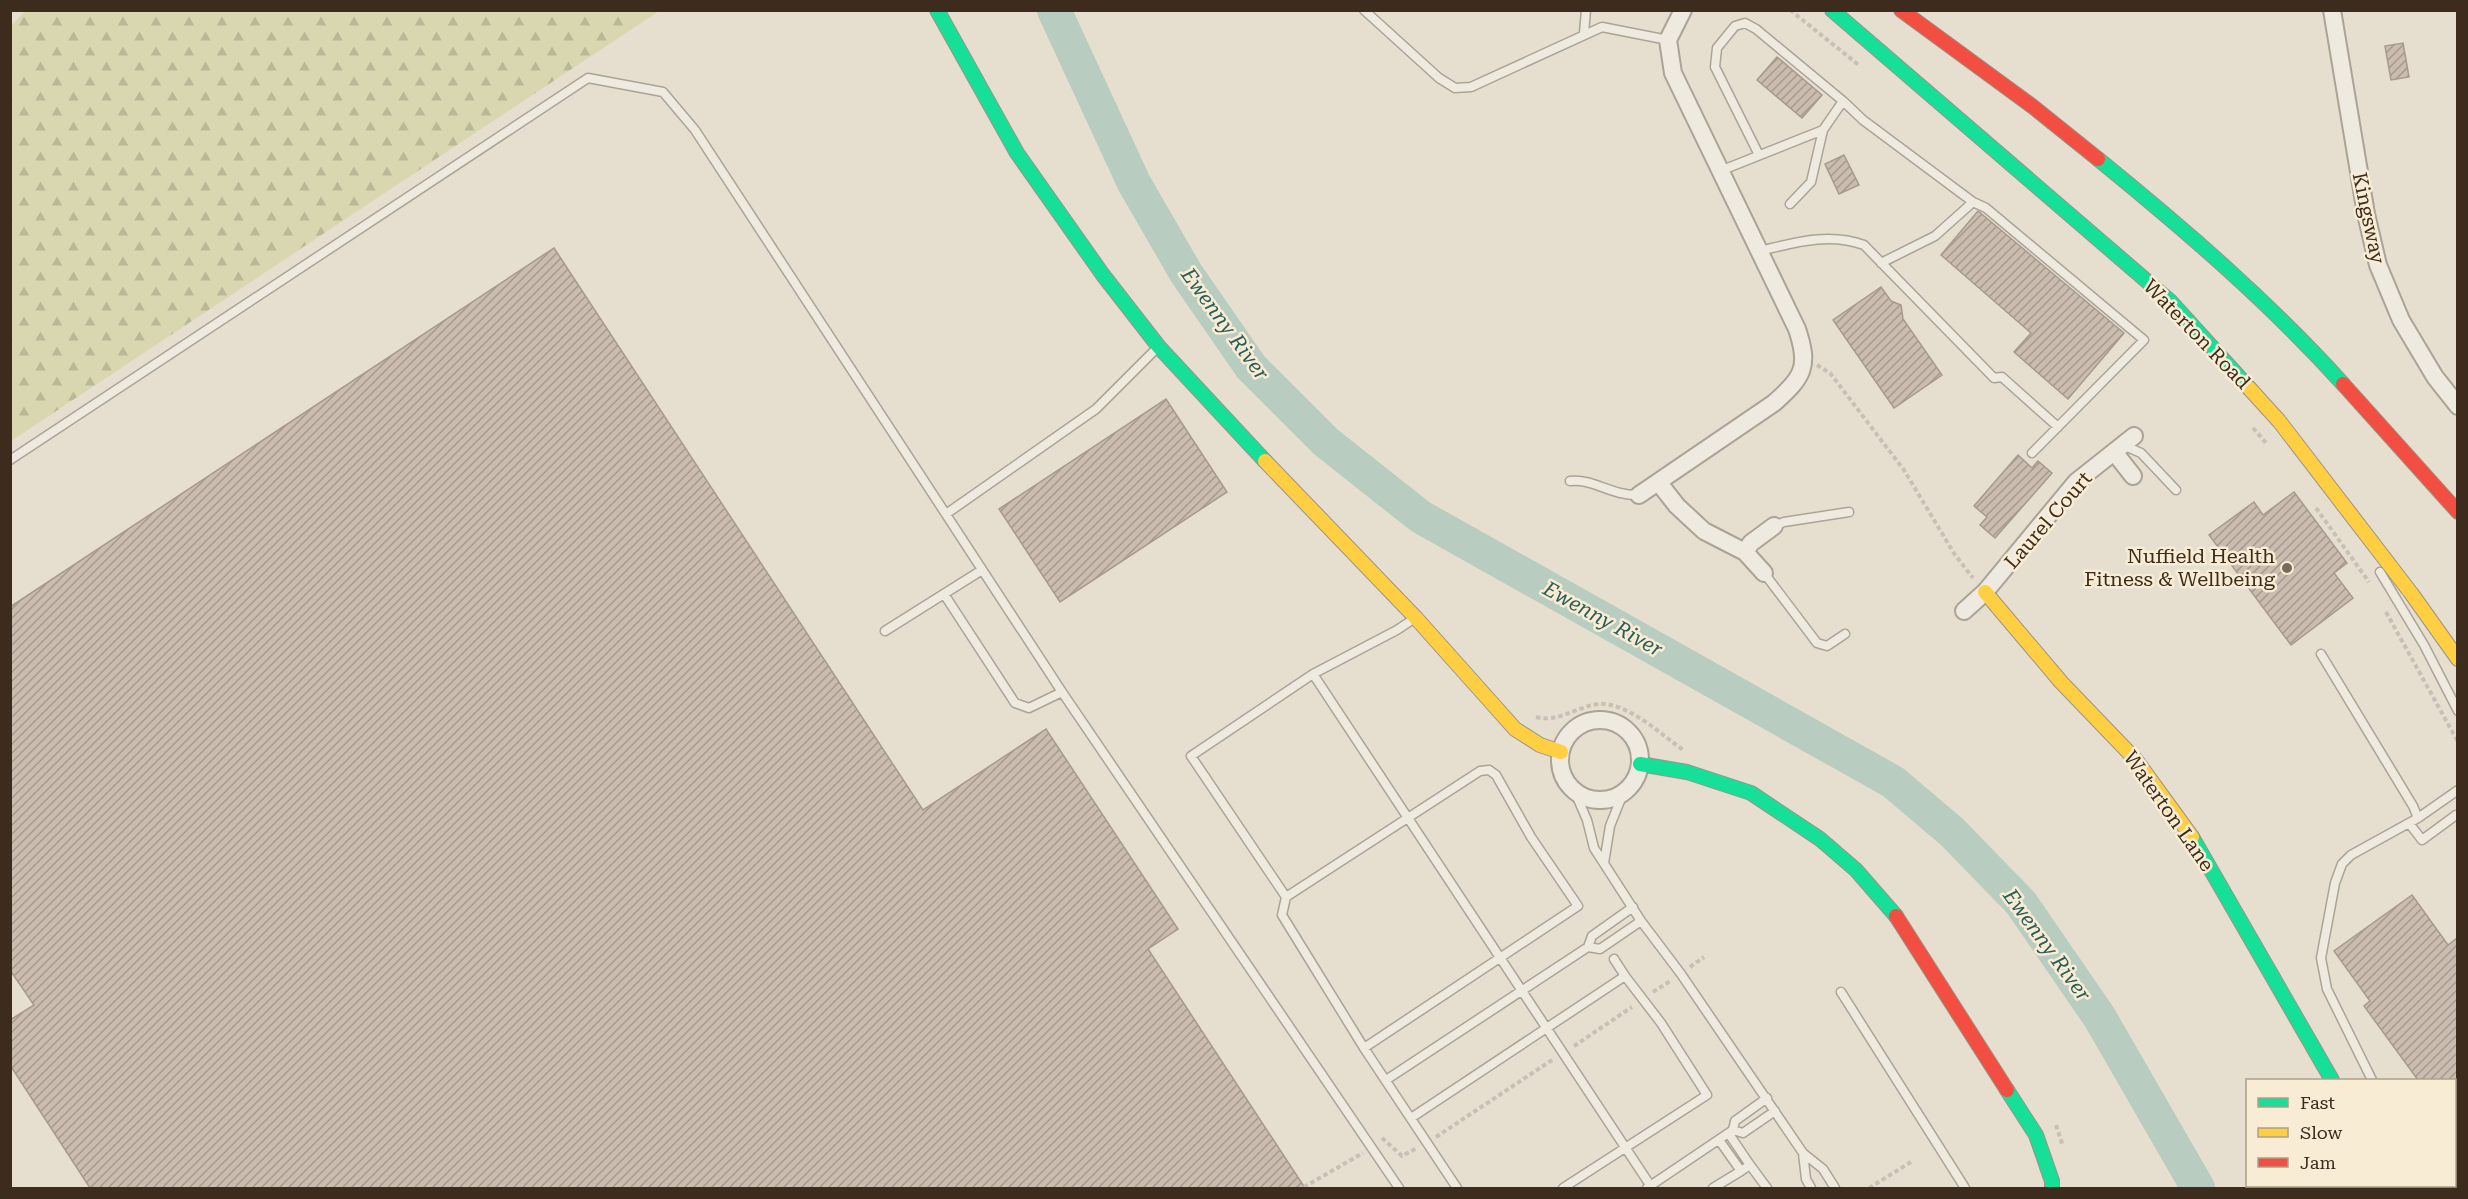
<svg xmlns="http://www.w3.org/2000/svg" width="2468" height="1199" viewBox="0 0 2468 1199" font-family="'Roboto Serif',serif">
<defs>
<pattern id="forest-firs" width="22" height="20" patternUnits="userSpaceOnUse" patternTransform="scale(1.5)"><rect width="22" height="20" fill="#d8d7b0"/><path d="M5 1l3.5 6h-7zM16 11l3.5 6h-7z" fill="#bab997"/></pattern>
<pattern id="building-hatch" width="6" height="6" patternUnits="userSpaceOnUse" patternTransform="scale(1.5)"><rect width="6" height="6" fill="#cabcaf"/><path d="M-1 1l2-2M0 6l6-6M5 7l2-2" fill="none" stroke="#a5998e"/></pattern>
</defs>
<rect width="100%" height="100%" fill="#e6dece"/>
<path fill="url(#forest-firs)" d="M26,10h633v1l-648,430 -1,-414z"/>
<g fill="none" stroke-linecap="round" stroke-linejoin="round">
<path stroke="#b9ccc0" stroke-width="34" d="M1054,10l80,173 52,90 65,94 75,75 95,75 472,265 59,50 69,71 79,115 98,170"/>
</g>
<path fill="url(#building-hatch)" stroke="#a79a8d" stroke-width="1.5" d="M2403,43l6,34 -18,3 -6,-34z
M1777,57l45,38 -20,23 -45,-38z
M1844,155l15,30 -20,9 -14,-30z
M1978,211l146,122 -56,66 -54,-47 17,-19 -90,-78z
M554,248l369,562 123,-81 132,200 -30,20 157,239h-1215l-80,-123v-45l24,-15 -24,-35v-363z
M1881,287l10,14 10,4 2,14 39,56 -48,33 -61,-88z
M1166,399l61,93 -167,110 -61,-93z
M2018,455l14,13 6,-7 14,12 -57,65 -15,-13 7,-8 -13,-11z
M2294,492l53,71 -13,10 19,25 -62,47 -82,-110 45,-33 9,13z
M2412,895l36,50 9,-7v142h-39l-54,-74 6,-5 -36,-50z"/>
<g fill="none" stroke-linecap="round" stroke-linejoin="round">
<defs>
<path id="lane" d="M1364,10l75,68 16,10 16,-1 131,-60 66,13
M1584,33l2,-23
M1843,101l20,19 110,82 -38,34 -54,27
M1720,171l103,-41 20,-29 -87,-72 -11,-6 -10,3 -18,22 -2,19 44,88
M1973,202l13,6 158,132 -112,113
M1790,204l21,-22 12,-52
M1759,251c35,-8 69,-19 105,-6l130,133 8,-1 56,50
M2123,445l18,8 35,37
M10,460l578,-382 75,14 32,38 367,562 337,496
M1570,481c23,-3 41,15 69,14
M946,514l150,-105 61,-61
M1774,526l10,-4 65,-10
M2380,572l44,73 34,66
M1764,573l53,70 10,3 18,-12
M944,594l71,109 14,5 33,-16
M885,631l97,-61
M2321,654l92,152 5,12
M1313,674l339,514
M1489,770l7,5 35,62 47,69 -214,142 -82,-133 4,-18 194,-126z
M1574,790l13,30 7,28 47,73 40,53 122,179 20,16 12,19
M2409,823l13,17 34,-25
M1604,863l6,-37 14,-35
M1286,897l-95,-141 122,-82 84,-44 18,-12
M1588,947l12,2 41,-28
M1841,992l124,196
M1364,1048l93,140
M1386,1080l202,-133 4,-11 41,-29
M2372,1080l-45,-91 -6,-31 14,-75 7,-19 9,-9 67,-37 40,-28
M1411,1118l214,-142 -11,-17
M1733,1130l10,3 32,-22
M1719,1140l22,31 9,-6 -21,-31
M1803,1153l3,26 5,9
M1750,1165l17,23
M2427,1186l2,2
M1563,1188l144,-93 -46,-72 -36,-47
M1647,1188l86,-58 2,-9 32,-23
M1713,1188l28,-17"/>
<path id="street" d="M2332,10l34,204 12,51 23,55 34,57 23,29
M2115,453l18,23
M1659,483l18,23 27,25 41,21 19,21
M1639,495l135,-92c29,-26 36,-36 23,-74l-124,-256 -5,-33 15,-30
M1745,552l6,-9 23,-17
M1964,611l21,-19 91,-110 58,-46
M1560 760a40 40 0 1 1 80 0a40 40 0 1 1-80 0Z
M2395,1186l1,2"/>
<path id="fast" d="M937,10l80,143 86,122 56,72 106,114
M1832,10l338,291 79,87
M2098,159c86,70 170,142 245,225
M1640,764l47,8 64,21 69,46 36,31 40,46
M2192,837l140,243
M2007,1090l29,45 16,46v7"/>
<path id="slow" d="M2249,388l30,33 132,172 47,66
M1265,461l151,157 99,111 25,16 21,7
M1985,592l76,90 75,78 56,77"/>
<path id="jam" d="M1901,10l131,96 66,53
M2343,384l115,128
M1896,916l111,174"/>
</defs>
<use href="#lane" stroke="#aca397" stroke-width="11"/>
<use href="#street" stroke="#aca397" stroke-width="20"/>
<use href="#fast" stroke="#9b9387" stroke-width="16"/>
<use href="#slow" stroke="#9b9387" stroke-width="16"/>
<use href="#jam" stroke="#9b9387" stroke-width="16"/>
<path stroke="#c7c0b7" stroke-width="4" stroke-dasharray="4.5 3" stroke-linecap="butt" d="M1790,10l70,56
M1817,365l13,8 74,97 51,85 18,23
M2253,428l13,15
M2316,508l53,74
M2386,612l72,130
M1536,717c22,6 40,-10 62,-13 28,-3 64,31 85,46
M1690,967l14,-10
M1653,992l19,-12
M1574,1046l58,-39
M2056,1125l7,21
M1436,1137l116,-77
M1382,1138l20,18 15,-8
M1304,1187l59,-34
M1869,1188l42,-26"/>
<use href="#lane" stroke="#eeeae0" stroke-width="8"/>
<use href="#street" stroke="#eeeae0" stroke-width="16"/>
<use href="#fast" stroke="#16e098" stroke-width="14"/>
<use href="#slow" stroke="#ffcf43" stroke-width="14"/>
<use href="#jam" stroke="#f24e42" stroke-width="14"/>
</g>
<circle fill="#786a5c" stroke="#f8edd4" stroke-width="2" cx="2287" cy="568" r="6"/>
<g text-anchor="middle" dominant-baseline="central" stroke-width="5" stroke-linejoin="round" paint-order="stroke">
<g font-size="20" fill="#3d2c1e" stroke="#f8edd4">
<text transform="translate(2369 218) rotate(78)">Kingsway</text>
<text transform="translate(2197 334) rotate(46)">Waterton Road</text>
<text transform="translate(2048 520) rotate(-49)">Laurel Court</text>
<text transform="translate(2169 811) rotate(55)">Waterton Lane</text>
</g>
<g font-size="20" fill="#3d2c1e" stroke="#f8edd4" text-anchor="end">
<text x="2275" y="556">Nuffield Health<tspan x="2275" dy="23">Fitness &amp; Wellbeing</tspan></text>
</g>
<g font-size="21" font-style="italic" fill="#2c5d59" stroke="#f8edd4">
<text transform="translate(1225 324) rotate(54)">Ewenny River</text>
<text transform="translate(1603 619) rotate(29)">Ewenny River</text>
<text transform="translate(2047 945) rotate(54)">Ewenny River</text>
</g>
</g>
<rect width="2468" height="1199" fill="none" stroke="#3d2c1e" stroke-width="24"/>
<rect x="2246" y="1079" width="210" height="108" fill="#f8edd4" stroke="#ada08b" stroke-width="1.5"/>
<rect x="2258" y="1098" width="30" height="9" fill="#16e098" stroke="#ada08b" stroke-width="1.5"/>
<text x="2300" y="1109" font-size="18" fill="#3d2c1e">Fast</text>
<rect x="2258" y="1128" width="30" height="9" fill="#ffcf43" stroke="#ada08b" stroke-width="1.5"/>
<text x="2300" y="1139" font-size="18" fill="#3d2c1e">Slow</text>
<rect x="2258" y="1158" width="30" height="9" fill="#f24e42" stroke="#ada08b" stroke-width="1.5"/>
<text x="2300" y="1169" font-size="18" fill="#3d2c1e">Jam</text>
</svg>
